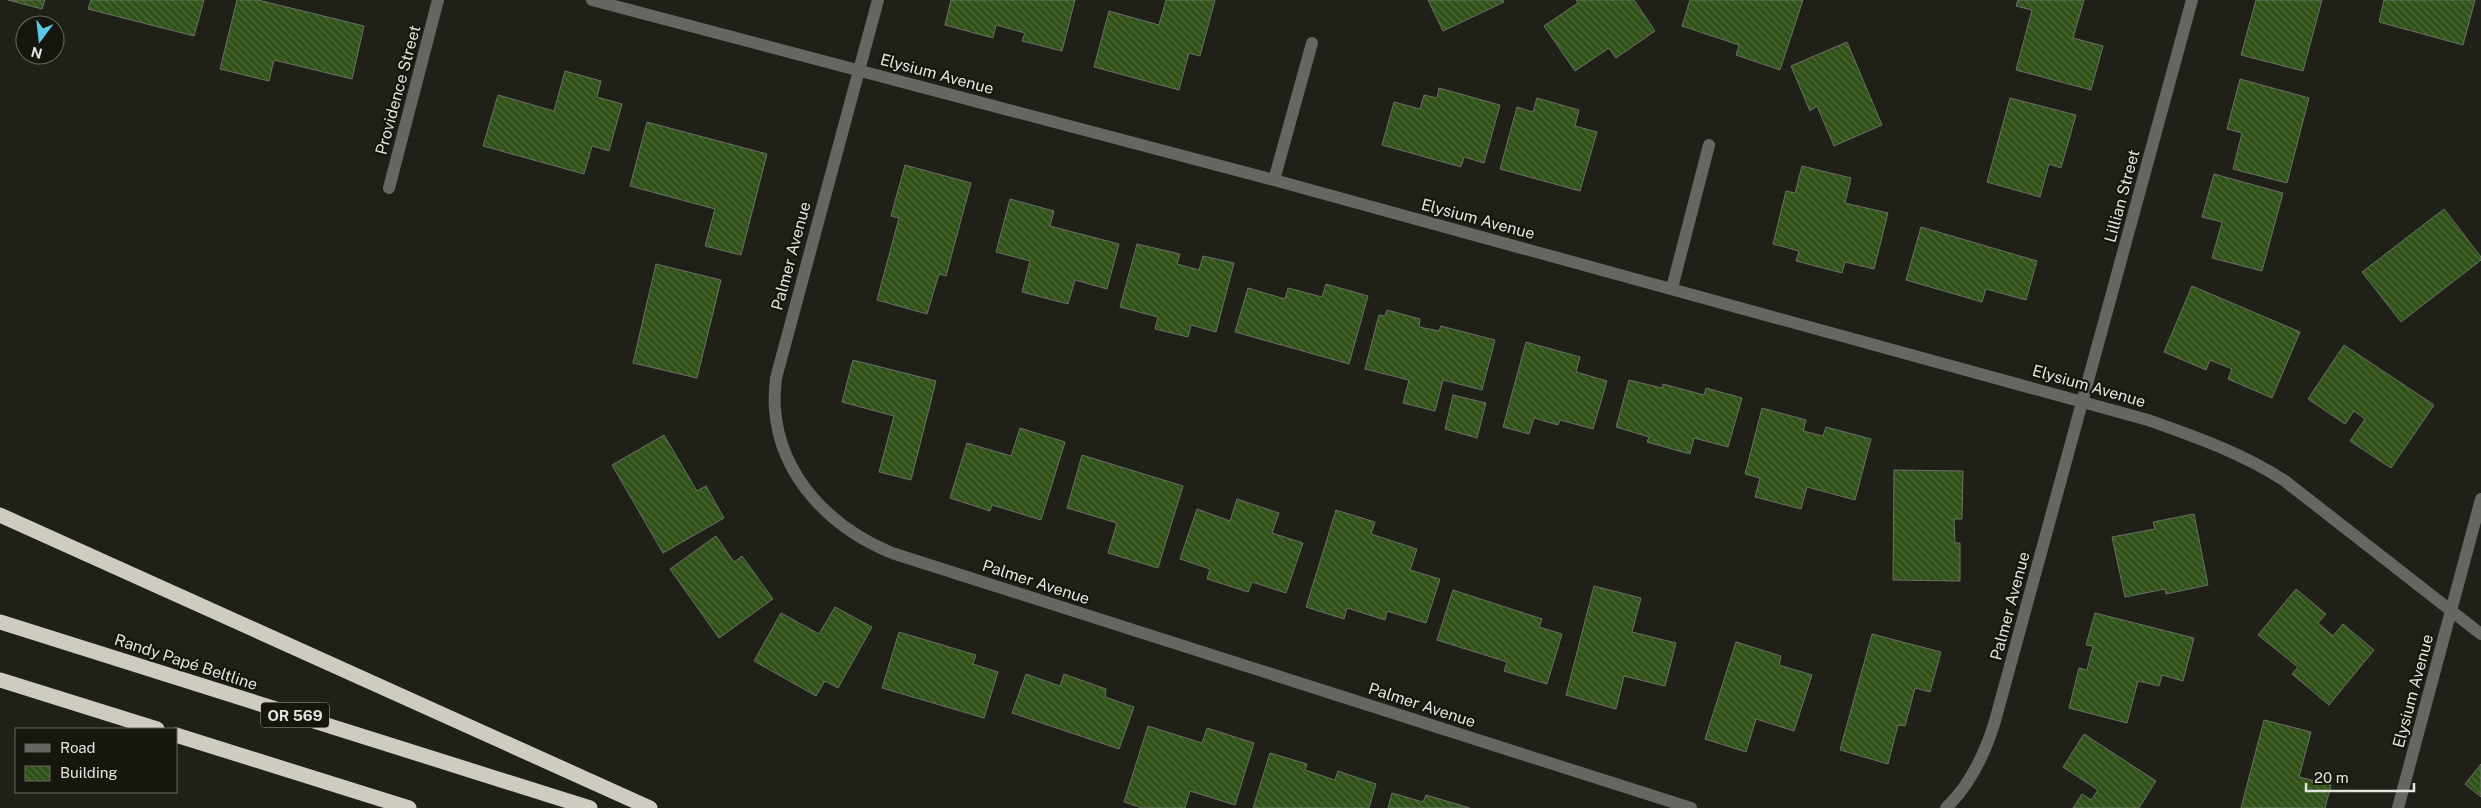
<svg xmlns="http://www.w3.org/2000/svg" width="2481" height="808" viewBox="0 0 2481 808" font-family="'Public Sans',sans-serif">
<defs>
<pattern id="building-back-hatch" width="6" height="6" patternUnits="userSpaceOnUse" patternTransform="scale(1.25)"><rect width="6" height="6" fill="#305117"/><path d="M-1 5l2 2M0 0l6 6M5-1l2 2" fill="none" stroke="#4e6a38"/></pattern>
</defs>
<rect width="100%" height="100%" fill="#1f2018"/>
<path fill="url(#building-back-hatch)" stroke="#6b7068" d="M8,0h37l-3,9z
M91,0h113l-10,36 -106,-27z
M237,0h21l106,26 -12,53 -78,-19 -5,21 -49,-12z
M951,0h124l-13,51 -40,-10 3,-8 -29,-8 -3,13 -48,-13z
M1166,0h49l-15,56 -11,-3 -10,37 -85,-23 15,-56 50,14z
M1428,0h75l1,2 -61,29z
M1576,0h58l21,31 -39,27 -7,-10 -34,23 -31,-45 34,-23z
M1690,0h113l-23,70 -44,-15 3,-10 -57,-19z
M2018,0h66l-11,38 30,8 -12,44 -75,-20 16,-60 -16,-4z
M2256,0h66l-19,71 -62,-16z
M2384,0h91l-12,45 -84,-23z
M1847,42l35,83 -48,21 -17,-40 -7,5 -19,-45z
M565,71l36,10 -4,16 25,7 -13,47 -17,-5 -8,28 -101,-28 15,-51 56,16z
M2240,79l69,19 -22,85 -54,-14 9,-36 -15,-4z
M1439,88l61,17 -16,58 -20,-6 -3,10 -79,-22 12,-43 26,7 4,-14 13,3z
M1537,98l42,12 -4,16 22,6 -17,59 -80,-22 17,-62 16,5z
M2010,98l66,17 -15,53 -12,-4 -9,33 -53,-15z
M647,122l120,32 -26,101 -36,-9 10,-37 -85,-23z
M905,165l66,18 -25,93 -7,-2 -12,40 -50,-14 22,-82 -8,-2z
M1802,166l49,12 -6,25 43,10 -14,56 -29,-7 -3,11 -46,-12 3,-10 -26,-7 13,-53 9,2z
M2214,174l69,19 -21,78 -50,-13 10,-36 -20,-5z
M1010,199l44,12 -4,15 69,18 -12,45 -32,-9 -7,24 -46,-12 8,-31 -34,-9z
M2444,209l37,48v3l-80,62 -39,-50z
M1921,227l116,34 -11,39 -40,-11 -4,13 -76,-22z
M1137,244l43,10 -3,10 22,6 4,-14 31,7 -18,69 -25,-7 -3,12 -33,-8 3,-12 -38,-10z
M656,264l65,16 -24,98 -64,-15z
M1326,284l42,12 -19,68 -114,-32 13,-44 37,11 3,-11 34,9z
M2192,286l108,46 -28,66 -44,-19 4,-10 -22,-9 -4,10 -42,-18z
M1387,310l33,9 -1,8 20,4 2,-5 54,14 -13,50 -39,-10 -8,31 -32,-8 6,-23 -44,-11 14,-54 6,1z
M1526,342l54,15 -4,15 31,9 -14,48 -33,-9 -2,5 -24,-7 -5,16 -26,-7z
M2344,345l90,60 -43,63 -41,-27 15,-22 -11,-8 -9,13 -37,-25z
M853,360l83,21 -25,99 -32,-8 15,-56 -52,-14z
M1629,380l33,8 1,-4 41,11 2,-7 36,10 -14,49 -34,-9 -4,16 -43,-12 2,-5 -33,-10z
M1453,395l33,8 -9,35 -32,-9z
M1762,408l44,12 -3,11 20,5 3,-9 45,12 -16,61 -48,-13 -6,22 -46,-12 5,-19 -15,-4z
M1020,428l45,14 -24,78 -49,-15 -2,6 -40,-13 17,-55 44,13z
M664,435l33,56 9,-5 18,32 -61,35 -51,-88z
M1082,455l101,31 -25,82 -50,-15 9,-30 -50,-15z
M1894,470l69,1 -1,48h-8l1,24h5v38l-67,-1z
M1237,499l42,14 -7,20 31,10 -17,50 -34,-11 -4,10 -41,-13 3,-10 -30,-10 17,-50 33,12z
M1336,510l39,12 -4,12 46,15 -7,21 30,9 -14,44 -39,-12 -2,9 -38,-12 -3,11 -38,-12z
M2194,514l14,71 -42,9 -1,-5 -40,8 -13,-60 43,-8 -2,-7z
M716,536l18,26 8,-6 31,43 -54,39 -49,-69z
M1594,586l47,12 -9,34 44,11 -11,43 -41,-10 -8,33 -50,-14z
M2296,589l30,25 -8,9 15,13 10,-12 31,26 -45,55 -37,-31 6,-7 -40,-32z
M1453,590l89,29 -3,8 23,7 -15,50 -43,-13 3,-9 -70,-22z
M835,607l37,20 -34,61 -13,-7 -9,15 -62,-35 27,-48 38,21z
M2095,613l99,25 -11,43 -21,-6 -3,11 -21,-5 -11,42 -58,-15 10,-40 8,2 6,-24 -7,-1z
M899,632l77,23 -3,9 25,8 -14,46 -102,-30z
M1872,634l69,18 -11,40 -15,-4 -10,38 -7,-1 -10,39 -48,-14z
M1736,642l45,14 -2,9 33,10 -18,56 -38,-12 -10,33 -41,-13z
M1026,674l34,12 4,-12 42,15 -1,8 29,10 -15,42 -107,-36z
M2264,720l47,12 -12,45 32,8 -6,23h-84z
M1148,726l54,17 5,-15 47,15 -19,62 -45,-14 -5,17h-43l-18,-6z
M2084,734l72,47 -17,27h-66l9,-14 9,6 7,-10 -35,-23z
M1270,753l37,11 -2,6 30,10 3,-9 38,13 -7,24h-116z
M2481,764v33l-16,-13z
M1392,793l31,9 3,-7 44,13h-82z"/>
<g fill="none" stroke-linecap="round" stroke-linejoin="round">
<path stroke="#676662" stroke-width="12" d="M592,0l682,180 874,240c48,17 94,33 137,61l196,153
M878,0l-102,378c-1,10 -2,21 -1,31 5,68 56,119 117,144l799,255
M1274,180l38,-137
M389,188l49,-188
M1672,288l37,-143
M1946,808c25,-24 39,-54 49,-87l197,-721
M2398,808l83,-309"/>
<path stroke="#cecbc1" stroke-width="15" d="M0,515l650,293
M0,622l590,186
M0,680l157,49
M176,735l233,73"/>
</g>
<g text-anchor="middle" dominant-baseline="central" stroke-width="4.5" stroke-linejoin="round" paint-order="stroke">
<rect fill="#16160f" stroke="#a6a6a1" stroke-width="1" x="261" y="702.5" width="68" height="25" rx="4"/>
<g font-size="15" font-weight="bold" fill="#e4e4df">
<text x="295" y="715">OR 569</text>
</g>
<g font-size="16" fill="#e4e4df" stroke="#16160f">
<text transform="translate(937 74) rotate(15)">Elysium Avenue</text>
<text transform="translate(398 90) rotate(-75)">Providence Street</text>
<text transform="translate(2122 196) rotate(-75)">Lillian Street</text>
<text transform="translate(1478 219) rotate(15)">Elysium Avenue</text>
<text transform="translate(791 256) rotate(-75)">Palmer Avenue</text>
<text transform="translate(2089 386) rotate(16)">Elysium Avenue</text>
<text transform="translate(1036 582) rotate(18)">Palmer Avenue</text>
<text transform="translate(2010 606) rotate(-75)">Palmer Avenue</text>
<text transform="translate(186 662) rotate(18)">Randy Papé Beltline</text>
<text transform="translate(2413 691) rotate(-75)">Elysium Avenue</text>
<text transform="translate(1422 705) rotate(18)">Palmer Avenue</text>
</g>
</g>
<rect x="15" y="728" width="162" height="65" fill="#16160f" stroke="#686862"/>
<rect x="25" y="744" width="25" height="8" fill="#676662" stroke="#686862"/>
<text x="60" y="753" font-size="15" fill="#e4e4df">Road</text>
<rect x="25" y="766" width="25" height="15" fill="url(#building-back-hatch)" stroke="#686862"/>
<text x="60" y="778" font-size="15" fill="#e4e4df">Building</text>
<g transform="translate(40 40) rotate(195)"><circle r="24" fill="#16160f" stroke="#686862"/>
<path d="M0-4L9 19L0 12L-9 19Z" fill="#5bc8e7"/>
<text y="-8" font-size="14" font-weight="bold" text-anchor="middle" fill="#e4e4df">N</text>
</g>
<path d="M2306 783v8h108v-8" fill="none" stroke="#e4e4df" stroke-width="2.5"/>
<text x="2314" y="783" font-size="15" fill="#e4e4df" stroke="#16160f" stroke-width="4" paint-order="stroke">20 m</text>
</svg>
